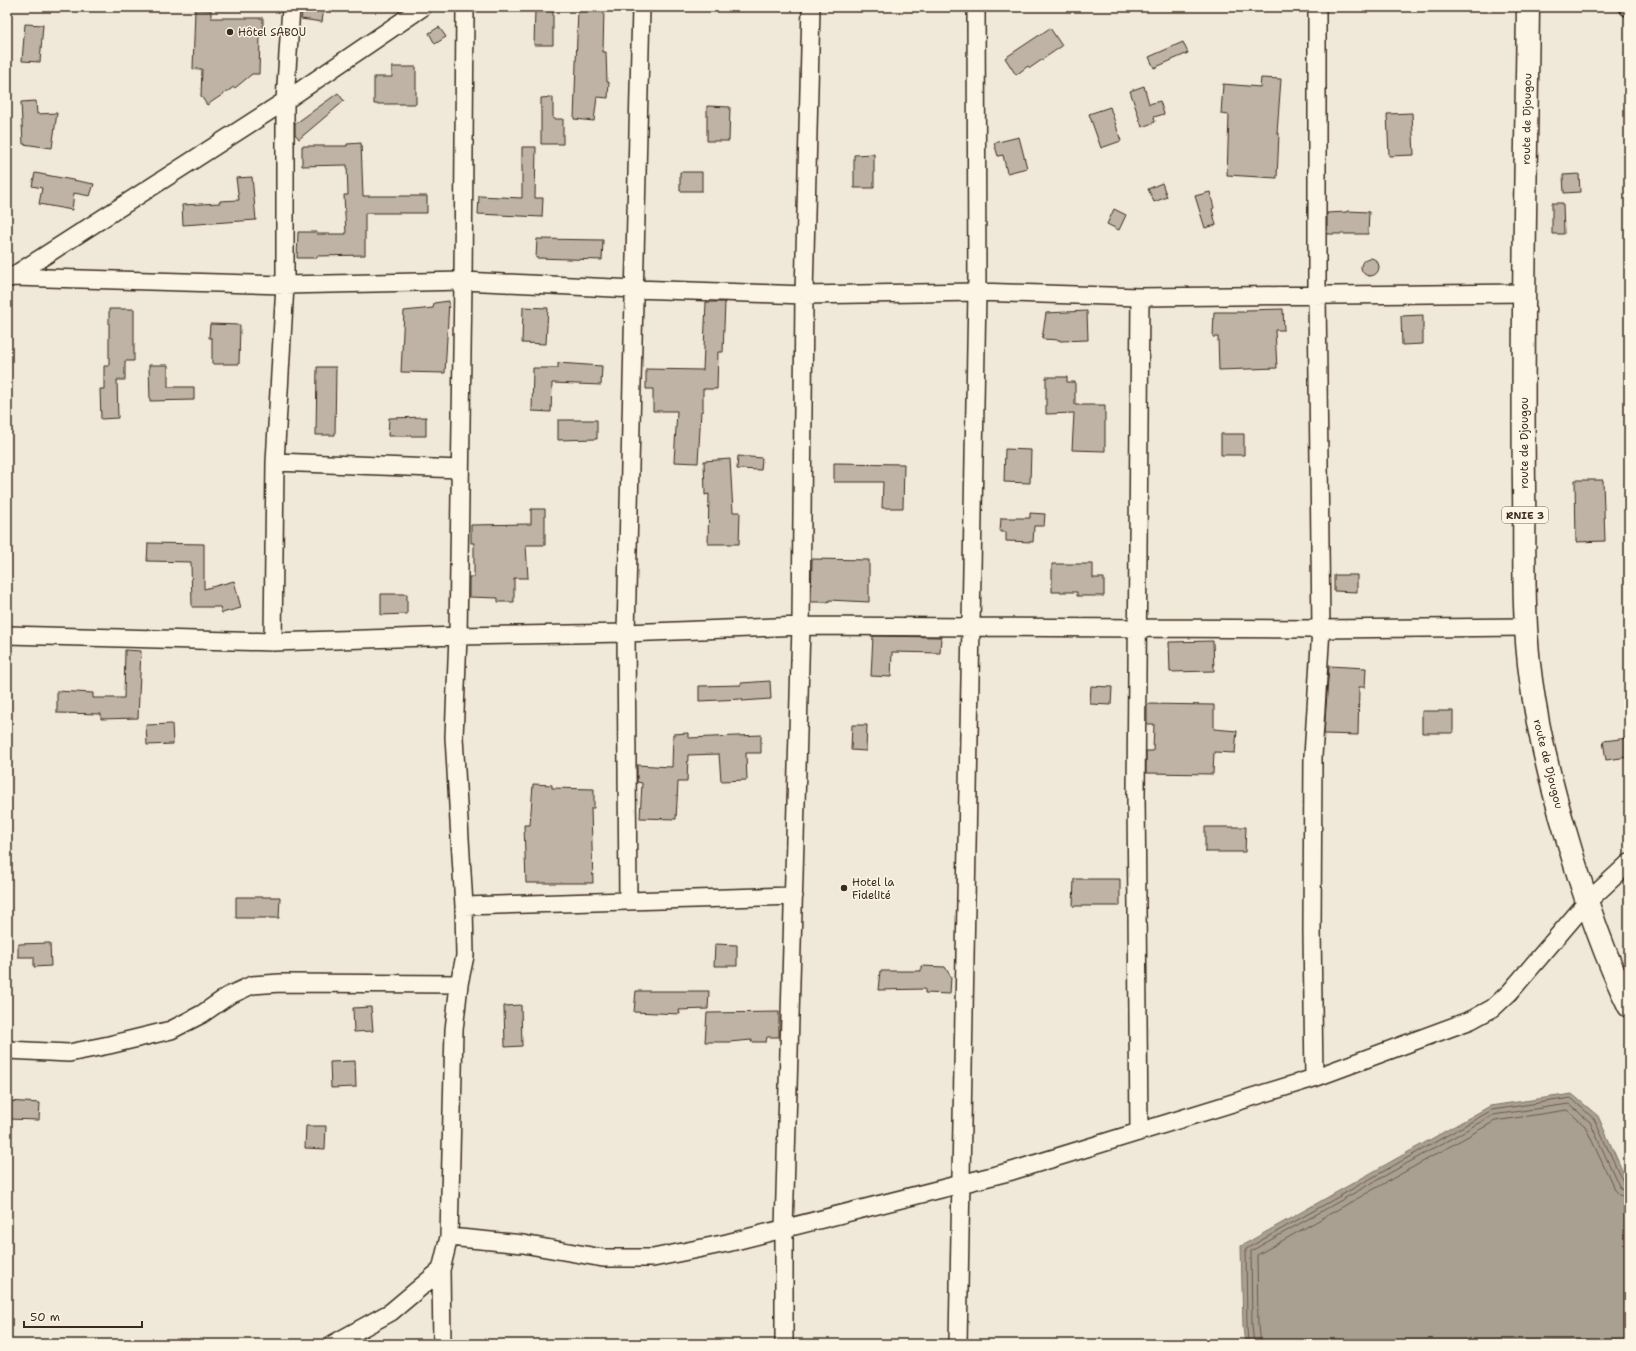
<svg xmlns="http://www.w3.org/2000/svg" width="1636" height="1351" viewBox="0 0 1636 1351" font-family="'Shantell Sans',sans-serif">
<rect width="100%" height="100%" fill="#f0e9d9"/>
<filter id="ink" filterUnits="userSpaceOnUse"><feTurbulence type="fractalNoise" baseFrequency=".025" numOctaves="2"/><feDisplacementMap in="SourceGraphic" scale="8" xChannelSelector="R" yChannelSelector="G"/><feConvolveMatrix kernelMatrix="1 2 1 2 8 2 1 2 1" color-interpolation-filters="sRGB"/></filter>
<g filter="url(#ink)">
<path fill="#aaa091" stroke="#7e7163" d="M1572,1094l26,22 31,70v158h-384l-2,-17 -2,-81 249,-140z"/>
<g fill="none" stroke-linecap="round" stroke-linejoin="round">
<path stroke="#67594c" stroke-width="1" d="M1248,1344l-1,-17 -1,-78 246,-139 79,-12 23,21 30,65 5,2
M1254,1344l-2,-18 -1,-75 242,-136 76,-11 21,18 29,64 4,4 6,1
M1260,1344l-2,-18 -1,-71 238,-134 72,-11 18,16 30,64 5,5 9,3"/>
</g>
<path fill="#beb3a4" stroke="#3b2a1e" d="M303,7h21l-2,15 -21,-3z
M195,9l16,1v8h52v18h-3l-1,38h-7l-17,14 -1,-1 -27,18 -6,-9 1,-27h-9z
M535,9h18v36h-19z
M578,9h26l-1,43h3l1,30h2l-1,16 -11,-1 -3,24 -20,-2z
M25,24l18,1 -3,37 -18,-1z
M439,27l7,10 -11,7 -6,-11z
M1050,28l12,18 -32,22 -2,-2 -12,9 -11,-17z
M1183,42l5,11 -34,15 -5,-11z
M392,67h24v37h-42v-27h18z
M1261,78l20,1 -4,54h2l-2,45 -50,-3 2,-60 -8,-1 2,-30 37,3z
M1144,86l5,18 11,-3 4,13 -10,3 1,5 -13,5 -12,-36z
M338,93l6,8 -45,38 -4,-5v-10z
M553,97v22h10v25h-22v-46z
M36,101l1,13 20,-1 -5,35 -29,-4 -2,-42z
M707,106l23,1 -1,34h-22z
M1110,107l11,34 -20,7 -12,-34z
M1412,113l2,42 -25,1 -2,-42z
M1019,137l8,31 -20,5 -4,-18 -5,1 -4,-13z
M361,143l2,53h64v17h-62v42l-48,1v2h-20l1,-26h19v2h29l-2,-39h4l-1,-30 -45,1v-20h45v-2z
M522,147h14l-1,51h8l-1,19 -64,-3 1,-18 43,2z
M874,154v34h-20v-33z
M680,172h22v19h-22z
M35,173l59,11 -4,12 -16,-3 -2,17 -33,-6 3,-16 -10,-2z
M1579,174l1,18 -16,1 -1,-18z
M252,177l4,43 -73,5 -1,-20 38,-2v-2l19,-1 -3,-22z
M1162,183l5,14 -13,5 -6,-13z
M1210,192l4,16 -2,1 4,16 -11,3 -10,-32z
M1552,203h11l1,31h-12z
M1114,209l12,6 -7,15 -12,-6z
M1347,211l22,1 -1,22h-41v-21l20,-1z
M537,239l66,1 -1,20 -66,-2z
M1361 267a9 9 0 1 1 18 0a9 9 0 1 1-18 0Z
M449,301l-4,72 -44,-1 3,-61 29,-3 1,-5z
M706,302h19l-2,50h-5l-1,37h-14v22h-2l-3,52 -24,-1 3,-51h-24v-22h-7v-20l57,1z
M523,307l25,1 -2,36 -24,-1z
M109,309h25v52h-9v19h-8l1,38 -17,1 -1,-30h4v-23h5z
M1283,309l1,21h-9l2,38 -58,2 -1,-33h-5l1,-25h32v-2z
M1087,311l1,29 -28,1v-1l-18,-1 4,-26z
M1423,315v29l-21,1 -1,-29z
M210,324l30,1 -1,39h-27v-26h-3z
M558,363l44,3 -1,19 -49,-2 -1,29 -19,-1 1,-43h25z
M149,365h19v22h26v13l-44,1z
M317,367h19l-1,68h-19z
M1046,377h21v5h8v23h30v46l-33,-1 2,-37 -28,1z
M426,417v19h-38l1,-18z
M558,420h39v19l-39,1z
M1221,434h23v21h-23z
M1005,449l26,1 -1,33 -26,-1z
M738,456l24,2 -1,12 -24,-1z
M730,459l3,53h7l-1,32h-31l1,-50 -4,1 -1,-34z
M834,463l70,1 -1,44h-21l1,-26h-49z
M1575,480h28l2,61 -29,1z
M531,509h14v36h-19l2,33h-14v24h-16v-4l-29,-1v-20h5v-34h-3v-18l60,-1z
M1030,513l15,1 -1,12h-10l-1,16 -27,-1v-9h-6l1,-14h29z
M148,543l56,1v45l30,-8 7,27 -19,5 -2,-6h-28l-1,-45 -44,-1z
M812,559l57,1v42l-40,-2v2h-18z
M1052,564h41v14h11v18h-27v-4h-25z
M1334,575h23v17l-23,-1z
M381,594h26v20l-26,1z
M873,636l68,1 -1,16 -48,-1 -1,25 -20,-1z
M1213,641l1,30 -44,1 -1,-30z
M125,650l16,1 -3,67 -37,1v-5l-44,-1v-22l36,2v5h31z
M1329,666l37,2 -1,19h-6l-1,48 -34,-1z
M770,681l1,18 -29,2v-2l-43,2v-15l42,-1v-2z
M1091,686l21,1 -1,18 -21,-1z
M1147,704l67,1v24l23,2 -2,22 -21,-1 -1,22 -67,-1v-22h7l1,-27h-7z
M1422,711h31v22h-31z
M172,724l1,20 -26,1 -1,-20z
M852,725h15l-1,26 -15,-1z
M688,733v5l73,-3v18h-15l1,27 -26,1 -2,-27 -31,1 -1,27h-9l-2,37 -36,-1 2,-35 -5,-1v-17l35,2 1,-33z
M1629,738v19l-23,3 -3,-19z
M533,784l19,1v3l42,1v19h-3l2,75h-67l-2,-58h6z
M1205,827h41l-1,25h-40z
M1074,879h46v27h-47z
M236,897h44l-1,21h-43z
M50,943l1,23 -17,1v-10h-16v-13z
M715,944l22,1v21h-23z
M921,966l24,1 6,10 -1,17 -25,-1v-4l-47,1 2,-19h41z
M636,991h73l-1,18 -29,1 1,4 -46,-2z
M521,1005l1,41 -17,1 -1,-41z
M371,1007l2,24 -19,1 -1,-24z
M779,1012v25h-12l-1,5h-15l1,-2 -23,2h-24l2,-29z
M355,1061l1,26 -25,1 -1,-26z
M7,1101l33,2 -1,17 -32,-1z
M306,1126h20l-1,23 -20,-1z"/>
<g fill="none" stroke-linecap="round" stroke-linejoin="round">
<defs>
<path id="street" d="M1628,7l1,1
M13,277l272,8 178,-4 172,8 169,6 173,-3 163,5 385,-4
M10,278l275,-177 138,-94
M275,462l185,7
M7,635l266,7 185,-6 168,-3 175,-7 520,3 206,-2
M273,642l2,-180 10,-177v-184l6,-94
M628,901l-2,-268 15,-626
M464,906l330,-10
M7,1050l62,3 40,-8 62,-15 31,-16 26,-18 24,-11 28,-2 179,1
M1314,1078l-2,-148 1,-174 8,-127 -4,-333v-289
M1139,1131l-3,-335 4,-499
M449,1237l74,7 80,14h50l74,-15 285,-72 302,-93 157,-58 22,-12 17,-16 76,-89 43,-40
M333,1344l58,-32 50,-42
M442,1344l-1,-74 8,-33 5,-207 5,-46 6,-28 -1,-50 -10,-169 4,-101 5,-355 2,-274
M784,1344v-115l17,-603 3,-331 7,-288
M958,1344l19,-1052 -1,-285"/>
<path id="highway" d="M1528,7c-2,160 -6,320 -4,479 1,65 -2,130 7,194 7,52 20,104 35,154 17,59 36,117 63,172"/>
</defs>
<use href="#street" stroke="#3b2a1e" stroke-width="20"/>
<use href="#highway" stroke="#3b2a1e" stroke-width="25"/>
<use href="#street" stroke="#fcf5e5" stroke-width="17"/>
<use href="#highway" stroke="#fcf5e5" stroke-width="22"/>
</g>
</g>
<g fill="#3b2a1e" stroke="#fcf5e5" stroke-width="1.5">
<circle cx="230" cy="32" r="4"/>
<circle cx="844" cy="888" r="4"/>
</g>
<g text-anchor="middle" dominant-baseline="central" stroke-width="3" stroke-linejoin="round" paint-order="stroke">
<rect fill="#fcf5e5" stroke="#75675a" stroke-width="1" x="1502" y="507" width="46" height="16" rx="3"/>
<g font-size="10" font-weight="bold" fill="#3b2a1e">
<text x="1525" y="515">RNIE 3</text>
</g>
<g font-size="11" fill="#3b2a1e" stroke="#fcf5e5" text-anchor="start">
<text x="238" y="32">Hôtel SABOU</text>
<text x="852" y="882">Hotel la<tspan x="852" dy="13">Fidelité</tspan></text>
</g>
<g font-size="11" fill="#3b2a1e" stroke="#fcf5e5">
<text transform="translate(1527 119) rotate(-89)">route de Djougou</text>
<text transform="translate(1524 443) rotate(-90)">route de Djougou</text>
<text transform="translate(1548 764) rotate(76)">route de Djougou</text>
</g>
</g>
<rect width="1636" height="1351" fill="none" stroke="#fcf5e5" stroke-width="24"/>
<rect x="12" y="12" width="1612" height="1327" fill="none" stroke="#3b2a1e" stroke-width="1.5" filter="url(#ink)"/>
<path d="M24 1321v6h118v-6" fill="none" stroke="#3b2a1e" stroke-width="2"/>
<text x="30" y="1321" font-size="12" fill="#3b2a1e" stroke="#fcf5e5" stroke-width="3" paint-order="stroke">50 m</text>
</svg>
